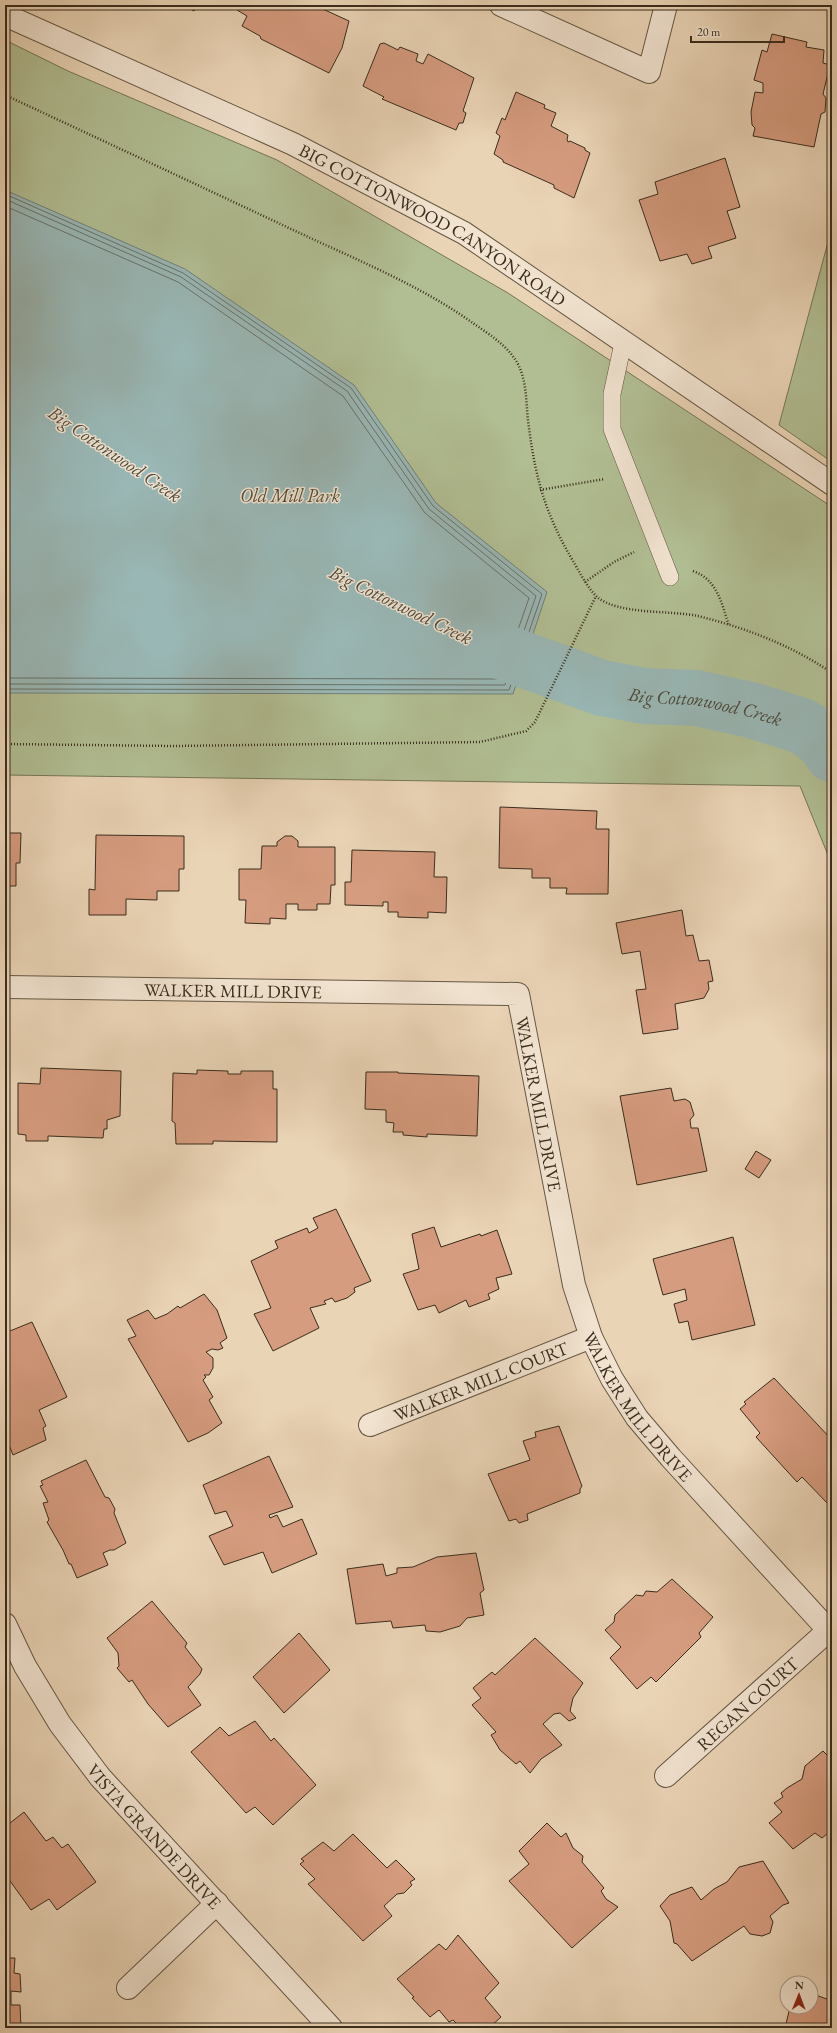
<svg xmlns="http://www.w3.org/2000/svg" width="837" height="2033" viewBox="0 0 837 2033" font-family="'EB Garamond',serif">
<rect width="100%" height="100%" fill="#ead4b6"/>
<filter id="stains"><feTurbulence type="fractalNoise" baseFrequency=".005" numOctaves="4"/><feColorMatrix values="0 0 0 0 .2 0 0 0 0 .09 0 0 0 0 .02 0 0 0 .5 -.17"/></filter>
<radialGradient id="worn" r=".72"><stop offset=".6" stop-color="#630" stop-opacity="0"/><stop offset="1" stop-color="#630" stop-opacity=".3"/></radialGradient>
<path fill="#b1be93" stroke="#757658" d="M5,40l63,31 209,89 231,133 324,214v358l-32,-79 -795,-11z
M832,227v235l-53,-37z"/>
<path fill="#99b7b5" stroke="#738078" d="M5,190l180,79 169,116 82,118 111,89 -34,102 -508,-1z"/>
<g fill="none" stroke-linecap="round" stroke-linejoin="round">
<path stroke="#697269" stroke-width="1" d="M5,194l178,79 168,115 82,118 109,88 -33,96 -504,-1
M5,199l176,78 166,114 82,118 107,87 -31,89 -500,-1
M5,206l173,76 165,114 82,117 104,85 -28,81 -496,-1"/>
<path stroke="#99b7b5" stroke-width="56" id="s1" d="M453,631l14,8 135,49 42,8 52,2 55,12 51,16 14,9 11,10 5,9"/>
</g>
<path fill="#d69c7f" stroke="#392d1d" d="M183,5h14l-3,6z
M239,5h75l35,16 -7,27 -13,25 -68,-34 -1,-3 -18,-10 5,-10 -10,-6z
M772,34l35,8 -1,5 18,3 -1,13 7,2 -7,29 3,4 -1,14 -4,2 -7,33 -61,-11 2,-8 -3,-3 -1,-13 4,-20 8,1v-10l-9,-3 8,-30 5,2z
M384,43l14,7 2,-3 18,7 -2,7 7,3 5,-10 46,24 -11,33 3,2 -3,10h-4l-3,7 -74,-31 2,-2 -21,-11 17,-42z
M516,92l29,13 -1,3 12,5 -5,13 17,9 -1,5 1,2 2,-1 15,7v2l5,3 -16,45 -20,-10v-3l-51,-23v-2l-9,-6 6,-18 -4,-3 6,-15 3,2z
M725,158l15,49 -13,4 9,27 -28,9 4,11 -20,6 -5,-10 -27,7 -21,-61 19,-6 -3,-12z
M500,807l97,4 -1,18h13l-1,65h-42l1,-6h-17v-10h-18v-9l-33,-1z
M5,833h16l-1,30h-4v23h-11z
M96,835l88,1v33h-5v22h-22v9l-31,-1v16h-37v-26l6,1z
M285,836h7l6,5v6h37v38h-4l-1,19h-13v6h-19v-6h-12v15l-16,-1v6l-25,-1 1,-23h-7v-31h22l1,-23h15v-4z
M352,850l83,2 -1,25h13l-1,36 -18,-1v6l-30,-1v-5h-10v-10h-5v4l-38,-1v-23h6z
M682,910l4,26 7,-1 6,26 10,-1 4,21 -5,1 1,7 -5,9 -29,6 3,25 -35,5 -7,-44 10,-1 -6,-38 -18,3 -6,-31z
M41,1068l80,3 -1,45 -13,4v9h-3l-1,9 -55,-2v5h-22v-6l-8,-1v-51l22,1z
M197,1070l31,1v3h13v-3h32v18h4v53l-64,-1v3h-37l-1,-21 -3,-2 1,-48 24,1z
M366,1072h32v1l81,3 -2,60 -50,-2v3l-24,-2v-3h-10l1,-9 -8,-1v-12l-21,-1z
M671,1088l3,13 11,-2 5,3 4,13 -4,5 1,8h7l9,43 -70,14 -17,-89z
M756,1151l15,9 -12,18 -14,-9z
M336,1209l35,72 -17,7 1,4 -8,6 -12,4 -3,-4 -8,3 2,3 -16,4 9,20 -46,23 -19,-37 17,-6 -20,-47 27,-13 -3,-7 32,-13 2,5 9,-5 -5,-10z
M434,1227l7,20 39,-13 1,2 16,-6 15,44 -16,4 3,11 -11,5 2,5 -21,8 -3,-7 -27,13 -4,-8 -17,5 -15,-36 16,-5 -7,-35z
M733,1237l22,88 -63,15 -4,-19 -9,2 -5,-19 13,-4 -2,-11 -22,6 -10,-36z
M204,1294l13,16 10,28 -7,5 3,5 -5,2 -6,-1 -6,3 7,6v10l-4,7h-5l2,2 -3,3 10,17 -4,3 13,23 -14,10 -20,9 -60,-103 8,-3 -9,-16 21,-10 7,9 12,-5 11,-8 2,2z
M32,1322l35,75 -28,13 7,16 -3,2 3,12 -33,15 -6,-15 -2,1v-108z
M774,1378l58,62v63l-3,2 -27,-28 -5,5 -41,-45 4,-4 -20,-24 6,-5 -2,-2z
M559,1426l23,60 -2,3v4l-53,21 1,6 -9,3 -3,-4 -7,2 -21,-47 42,-14 -7,-19 13,-4 -1,-5z
M269,1456l24,51 -24,8 1,3 7,-3 6,12 19,-8 15,35 -45,19 -9,-21 -39,13 -15,-29 24,-10 -7,-15 -11,3 -12,-29z
M86,1460l19,37 4,1 6,11 -1,4 12,30 -12,7h-4l-7,3 5,12 -31,13 -6,-14h-2l-6,-14 -16,-28 2,-2 -6,-17 5,-1 -8,-16 3,-1 -2,-4z
M476,1553l8,37 -4,3 4,22 -17,3 -7,8 -20,6 -14,-1 -1,-6 -32,3 -2,-7 -35,3 -9,-55 36,-5 3,12 11,-3v-5l16,-1 24,-10z
M672,1579l41,38 -14,16 2,4 -45,45 -5,-5 -14,12 -27,-31 11,-11 -16,-17 9,-8 1,-7 21,-20 7,1 3,-5 11,1z
M152,1601l35,42 -2,4 17,22 -2,5 -12,13 13,18 -33,22 -20,-23 -16,-24 -3,2 -12,-14 2,-2 -1,-13 -11,-15z
M299,1633l31,37 -46,43 -31,-36z
M535,1638l48,45 -10,15 -3,13 6,7 -7,3 -9,-8 -6,1 -11,10 19,21 -21,14 -11,14 -10,-12 -4,3 -16,-14 -9,-15 5,-3 -24,-27 9,-7 -8,-10 19,-16 3,3z
M255,1721l16,20 3,-3 42,47 -43,40 -18,-18 -9,6 -55,-61 29,-25 9,9z
M823,1751l4,4 5,-3v78l-10,8 -7,-5 -22,16 -24,-26 13,-11 -8,-9 9,-6 -2,-4 6,-5 15,-9 3,-13z
M5,1773l5,8 -5,4z
M24,1812l22,29 7,-4 9,11 6,-4 28,38 -39,28 -8,-11 -18,11 -26,-36v-47z
M547,1823l14,14 5,-4 7,15 10,8 -1,6 22,26 -3,3 5,8 12,8 -46,41 -63,-67 20,-17 -10,-13z
M353,1834l34,34 9,-8 19,19 -5,3 2,3 -8,8 -7,1 -13,12 8,10 -29,25 -55,-57 7,-5 -15,-15 4,-3 -3,-2 22,-17 11,9z
M763,1861l26,42 -6,2 -13,11 3,6 -3,11 -8,3 -12,-2 -6,-8 -52,35 -15,-17 -3,-1 -4,-22 -10,-15 10,-11 22,-8 9,13 13,-11 13,-7 12,-15z
M458,1935l41,48 -14,15 16,19 -12,11h-28l-8,-8 -4,2 -10,-12 -9,7 -18,-19 2,-1 -17,-18 42,-35 7,6z
M5,1958h10l-1,15 6,1 1,18 -10,-1v14h9l1,23h-16z
M816,1995l16,6v27h-47l5,-21h21v-8l4,1z"/>
<g fill="none" stroke-linecap="round" stroke-linejoin="round">
<defs>
<path id="service" d="M623,343l-11,51v35l58,148"/>
<g id="minor">
<path d="M501,5l148,67 17,-67"/>
<path id="s2" d="M5,987l513,7 56,291 17,52 21,42 25,39 34,40 161,176"/>
<path id="s3" d="M370,1425l221,-88"/>
<path id="s4" d="M5,1624l20,42 35,58 40,53 231,251"/>
<path id="s5" d="M666,1776l163,-146"/>
<path d="M128,1988l89,-85"/>
</g>
<g id="tertiary">
<path id="s6" d="M5,15l288,129 171,89 368,251"/>
</g>
</defs>
<use href="#service" stroke="#655743" stroke-width="18"/>
<use href="#minor" stroke="#655743" stroke-width="24"/>
<use href="#tertiary" stroke="#655743" stroke-width="24"/>
<path stroke="#392d1d" stroke-width="2.5" stroke-dasharray="1 2" stroke-linecap="butt" d="M5,95c101,47 201,94 301,141 56,26 114,50 164,85 14,10 31,20 42,34 17,21 13,49 17,73 7,53 17,87 44,133 7,12 14,26 24,36 22,18 73,13 101,19 48,12 93,29 134,57
M540,490l65,-11
M693,571c24,8 29,33 36,55
M585,582l29,-20 20,-10
M5,744l169,2 306,-4 46,-11 9,-9 61,-126"/>
<use href="#service" stroke="#f1e3d0" stroke-width="17"/>
<use href="#minor" stroke="#f1e3d0" stroke-width="22"/>
<use href="#tertiary" stroke="#f1e3d0" stroke-width="22"/>
</g>
<g text-anchor="middle" dominant-baseline="central" stroke-width="3" stroke-linejoin="round" paint-order="stroke">
<g font-size="18" fill="#392d1d" stroke="#f1e3d0">
<text stroke="none"><textPath href="#s6" startOffset="477">BIG COTTONWOOD CANYON ROAD</textPath></text>
<text stroke="none"><textPath href="#s2" startOffset="228">WALKER MILL DRIVE</textPath></text>
<text stroke="none"><textPath href="#s2" startOffset="625">WALKER MILL DRIVE</textPath></text>
<text stroke="none"><textPath href="#s3" startOffset="119">WALKER MILL COURT</textPath></text>
<text stroke="none"><textPath href="#s2" startOffset="948">WALKER MILL DRIVE</textPath></text>
<text stroke="none"><textPath href="#s5" startOffset="109">REGAN COURT</textPath></text>
<text stroke="none"><textPath href="#s4" startOffset="261">VISTA GRANDE DRIVE</textPath></text>
</g>
<g font-size="18" font-style="italic" fill="#514a35" stroke="#f1e3d0">
<text x="290" y="495">Old Mill Park</text>
</g>
<g font-size="19" font-style="italic" fill="#4c493b" stroke="#f1e3d0">
<text transform="translate(115 454) rotate(34)">Big Cottonwood Creek</text>
<text transform="translate(401 605) rotate(26)">Big Cottonwood Creek</text>
<text stroke="none"><textPath href="#s1" startOffset="265">Big Cottonwood Creek</textPath></text>
</g>
</g>
<rect width="837" height="2033" fill="none" stroke="#ead4b6" stroke-width="20"/>
<rect x="6" y="6" width="825" height="2021" fill="none" stroke="#392d1d" stroke-width="2"/>
<rect x="10" y="10" width="817" height="2013" fill="none" stroke="#392d1d"/>
<g transform="translate(799 1995) rotate(1)"><circle r="19" fill="#f1e3d0" stroke="#a79a88"/>
<path d="M0-3L7 15L0 10L-7 15Z" fill="#8f2418"/>
<text y="-6" font-size="11" font-weight="bold" text-anchor="middle" fill="#392d1d">N</text>
</g>
<path d="M691 36v6h93v-6" fill="none" stroke="#392d1d" stroke-width="2"/>
<text x="697" y="36" font-size="12" fill="#392d1d" stroke="#f1e3d0" stroke-width="3" paint-order="stroke">20 m</text>
<rect width="100%" height="100%" filter="url(#stains)"/>
<rect width="100%" height="100%" fill="url(#worn)"/>
</svg>
